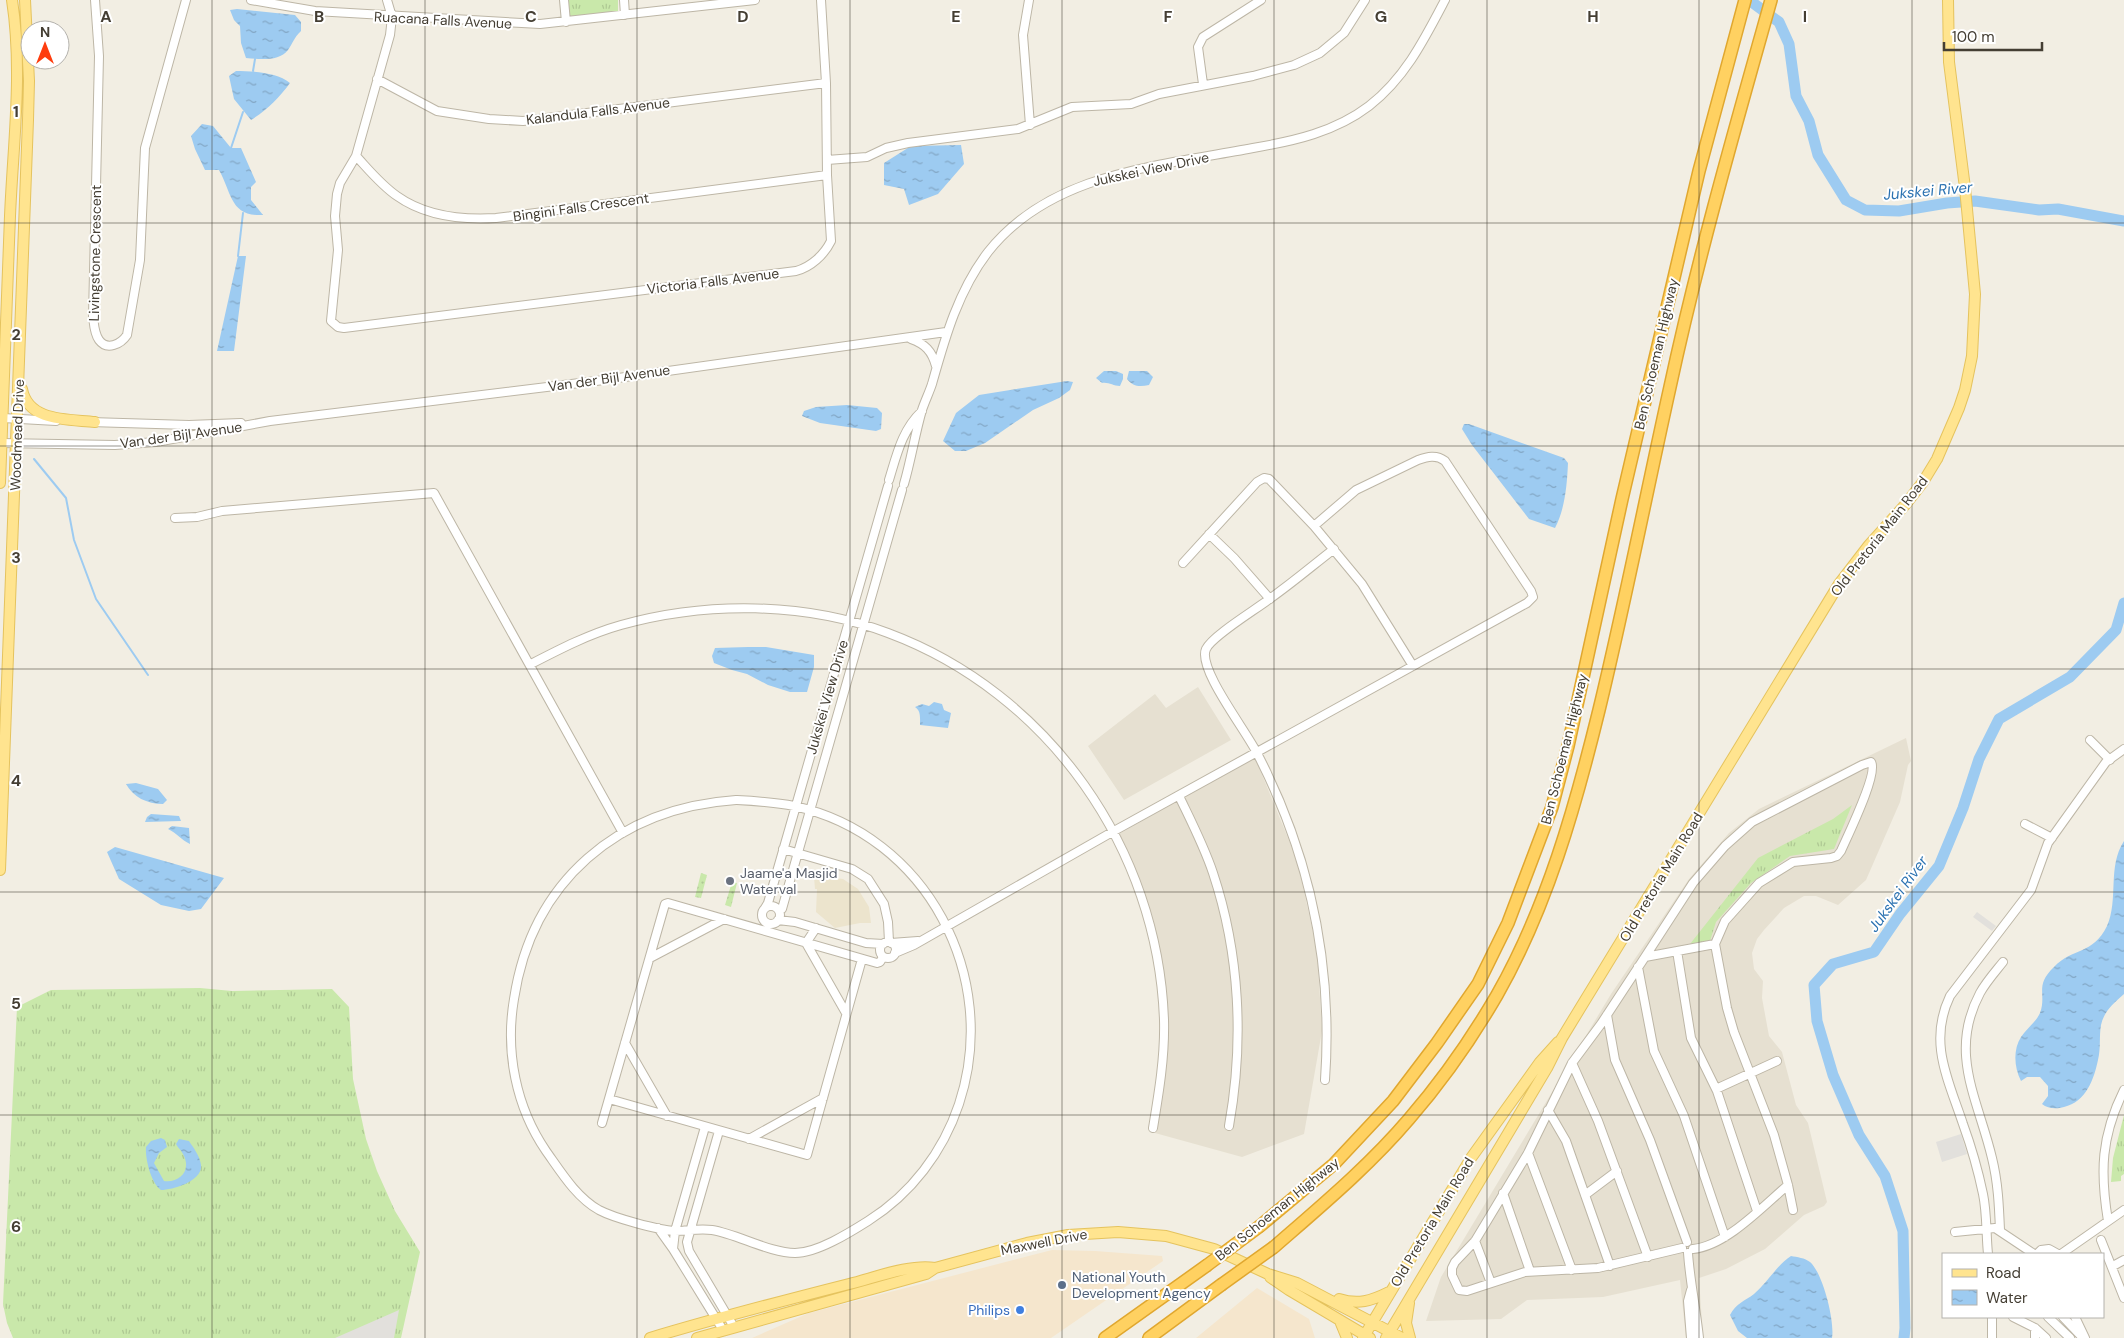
<svg xmlns="http://www.w3.org/2000/svg" width="2124" height="1338" viewBox="0 0 2124 1338" font-family="'DM Sans',sans-serif">
<defs>
<pattern id="grass-tufts" width="24" height="20" patternUnits="userSpaceOnUse" patternTransform="scale(1.25)"><rect width="24" height="20" fill="#c9e8aa"/><path d="M3 7l-1-3M5 7V3M7 7l1-3M15 17l-1-3M17 17v-4M19 17l1-3" fill="none" stroke="#aec893"/></pattern>
<pattern id="garden-dots" width="8" height="8" patternUnits="userSpaceOnUse" patternTransform="scale(1.25)"><rect width="8" height="8" fill="#c9e8aa"/><path d="M2 2h.1M6 6h.1" fill="none" stroke="#aec893" stroke-width="1.8" stroke-linecap="round"/></pattern>
<pattern id="water-ripples" width="26" height="14" patternUnits="userSpaceOnUse" patternTransform="scale(1.25)"><rect width="26" height="14" fill="#9dcbf1"/><path d="M2 4q2-2 4 0t4 0M15 11q2-2 4 0t4 0" fill="none" stroke="#82a6c4"/></pattern>
</defs>
<rect width="100%" height="100%" fill="#f2eee3"/>
<path fill="#e6e0d1" d="M1198,687l33,53 -107,60 -36,-54 67,-52 11,14z
M1906,738l5,23 -3,4 -8,37 -34,78 -28,25 -22,-9h-12l-20,12 -20,22 -7,9 -5,14 2,16 9,12 -1,17 7,38 13,16 14,53 12,18 19,79 -3,4 -20,9 -39,34 -39,20 -27,9 4,60h-17l-6,-58 -77,17 -76,3 -26,19 -75,2 15,-44 170,-283 78,-115 40,-46 30,-24z
M1251,758l5,2 41,100 20,90 5,81 -18,103 -62,23 -87,-24 13,-99 -10,-95 -39,-105z"/>
<path fill="#f5e6cd" d="M1052,1250l43,1 67,5 1,5 -112,77h-299l57,-25z
M1257,1288l52,31 6,19h-119z"/>
<path fill="#ece4cd" d="M818,876l25,3 15,10 11,18 2,16h-11l-25,5 -19,-16 1,-23h-2l-1,-12z"/>
<path fill="url(#grass-tufts)" d="M566,0h52v13l-50,7z
M1852,805l-18,44 -44,7 -39,27 -35,39 -6,19 -20,3 68,-86 75,-39z
M200,988l32,3 100,-2 17,18 4,72 13,60 11,32 18,40 25,41 -19,86h-388l-6,-15 -4,-19 14,-297 34,-17z
M2124,1115v59l-3,2v5l-10,1 2,-24z"/>
<path fill="url(#garden-dots)" d="M701,873l6,2 -6,23 -6,-1z
M732,882l5,1 -6,24 -6,-2z"/>
<path fill="#e2e0dc" d="M1977,912l19,14 -4,5 -19,-14z
M1961,1134l6,20 -25,8 -6,-20z
M399,1310l-5,28h-59z"/>
<path fill="url(#water-ripples)" d="M237,9l58,6 6,7v9c-8,8 -8,12 -13,19 -9,12 -29,9 -42,8l-5,-15 -1,-17 -6,-6 -4,-10z
M236,71c16,0 41,1 54,12 -11,15 -23,27 -39,37l-17,-21 -5,-23z
M202,124l11,2 18,22h10l15,34 -5,5v13l12,15c-33,2 -31,-22 -44,-45h-14l-10,-21 -4,-13z
M961,145l3,19 -26,30 -29,11 -5,-16 -20,-4v-22l27,-17z
M238,256h8l-12,95h-17z
M1104,371h12l7,3v5l-3,7c-7,0 -11,-4 -18,-3l-6,-5z
M1129,371h18l6,6 -4,8c-9,2 -16,2 -22,-6z
M1067,381l6,1 -3,8 -11,8 -26,12 -48,33 -19,8h-11l-12,-10 13,-28 23,-18z
M847,405l30,3 5,5 -1,16 -5,2 -56,-8 -18,-7 2,-5 12,-4z
M1464,424h5l95,34 4,5c-1,22 -3,46 -13,65l-26,-9 -57,-74 -10,-16z
M748,647h18l48,8v12l-7,25h-17l-22,-7 -21,-11 -15,-4 -18,-7 -2,-7 3,-8z
M934,702l8,2 2,6 7,3 -3,15 -28,-3c0,-8 1,-14 -5,-18l7,-3 7,2z
M136,783l22,6 9,11 -4,4c-16,0 -30,-7 -37,-20z
M151,814l28,2 2,5 -36,1 2,-5z
M172,826l17,2 1,16c-9,-4 -13,-11 -22,-15z
M2124,841v153c-10,9 -20,17 -23,31 -2,11 0,23 -3,35 -4,19 -12,42 -34,47 -7,2 -16,2 -22,-3l6,-8v-10l-8,-9h-13l-6,4c-7,-13 -8,-32 0,-44 6,-9 15,-15 19,-24 7,-19 -6,-27 14,-46 19,-20 39,-12 53,-41 12,-27 0,-59 17,-85z
M115,847l109,31 -23,31 -12,2 -28,-6 -42,-26 -12,-27z
M161,1138l4,2 2,7 -8,6 -5,10 10,18c16,2 28,-11 19,-27 -2,-4 -5,-6 -7,-10l3,-5 10,2c4,6 11,15 12,24 2,16 -28,25 -40,25 -10,-7 -16,-31 -15,-43l5,-6z
M1791,1256c6,1 14,2 19,6 13,11 25,60 22,76h-85l-9,-7 -8,-16c6,-12 15,-14 24,-21 14,-12 23,-29 37,-38z"/>
<g fill="none" stroke-linecap="round" stroke-linejoin="round">
<path stroke="#9dcbf1" stroke-width="2" d="M253,71l2,-12
M231,148l12,-36
M238,256l5,-43
M34,459l32,39 8,42 22,59 52,76"/>
<path stroke="#9dcbf1" stroke-width="11" d="M1749,0l30,22 10,22 7,52 13,25 9,34 28,45 19,10 34,1 48,-8 28,-2 64,9 19,-1 66,12
M1904,1338l1,-10 -2,-97 -18,-55 -26,-41 -26,-60 -16,-54 -3,-36 19,-21 41,-12 26,-38 39,-48 24,-58 16,-49 20,-40 71,-42 46,-47 8,-27"/>
<defs>
<path id="minor" d="M95,0l4,56 -6,260c1,8 1,17 6,24 8,11 22,4 28,-5l13,-75 5,-112 41,-148
M251,0l64,11 225,13 215,-24
M387,0l5,17 -2,18 -34,121 -16,27 -3,11 -2,22 3,34 -7,71 7,6 6,1 452,-57c15,-4 28,-16 35,-30l-4,-66 -1,-92 -5,-83
M564,0l2,22
M624,0l1,15
M1029,0l-6,35 7,90
M377,79l60,32 52,8 34,2 303,-38
M1203,84l-5,-37 5,-10 58,-37
M356,156c13,14 25,29 41,40 28,20 66,24 99,22l331,-43
M827,160l40,-3 19,-9 22,-5 110,-14 54,-22 59,-3 28,-10 94,-18 41,-11 26,-12 24,-20 21,-33
M911,339c14,5 21,12 25,27
M3,418l53,3
M90,422l99,3 52,-2
M1,443l114,2 41,-3 114,-21 334,-41 342,-48
M889,480c8,-26 13,-50 33,-69
M904,484c7,-24 11,-50 18,-74 3,-9 7,-17 10,-26 13,-46 26,-93 56,-132 63,-80 172,-86 265,-104 41,-7 82,-16 116,-42 36,-28 55,-66 76,-106
M175,518l22,-1 25,-6 212,-18 189,340
M1209,534l25,24 36,41
M1183,563l74,-81 7,-4 5,1 45,47 48,58 51,82
M531,664c29,-15 58,-30 90,-39 86,-24 184,-23 267,8 161,60 270,216 276,387 1,36 -5,72 -11,108
M2090,740l20,20
M1179,796c12,25 25,50 34,77 27,81 31,169 16,253
M736,800c19,1 39,2 58,6 133,29 207,171 165,298 -16,48 -48,90 -91,117 -19,12 -51,32 -73,32 -25,0 -58,-19 -83,-23 -13,-2 -24,1 -37,1 -17,-1 -61,-13 -76,-21 -23,-13 -38,-38 -53,-59 -30,-44 -41,-99 -32,-152 18,-118 104,-191 222,-199z
M2025,824l27,14
M783,849l69,20 16,10 16,25 4,18 1,20
M762 915a9 9 0 1 1 18 0a9 9 0 1 1-18 0Z
M765,908l3,-5 120,-417
M779,911l3,-2 13,-46 107,-373
M778,920l17,2 71,21 17,1
M816,928l-10,15 40,70
M880 950a8 8 0 1 1 16 0a8 8 0 1 1-16 0Z
M891,943l27,-2
M1677,951l14,87 26,53 40,120
M895,953l19,-8 200,-114 413,-228 6,-6 -2,-6 -86,-130c-9,-7 -18,-4 -27,-1l-62,30 -42,36
M1645,957l48,-74 32,-37 27,-24 110,-57 9,-3c8,10 -24,75 -30,89l-4,5 -6,2 -38,4 -34,21 -34,38 -10,23 12,64 7,24 40,103 14,50 5,25
M650,958l74,-39
M1638,967l16,84 30,65 41,121
M1607,1015l8,45 35,80 37,102
M625,1043l42,73
M1572,1063l26,58 50,136
M1325,1080c8,-114 -15,-224 -67,-325 -10,-22 -61,-86 -52,-106 6,-13 49,-39 62,-49 23,-16 44,-34 66,-51
M1716,1089l61,-28
M609,1099l198,56 55,-196
M1548,1110l18,31 44,125
M602,1123l63,-219 3,-1 209,60 3,-1 3,-5
M705,1127l-30,104 -2,18 50,81
M719,1131l-32,111 2,9 45,76
M749,1139l74,-41
M1528,1153l44,117
M1503,1193l27,78
M1585,1195l32,-24
M2108,1221c-8,-49 -7,-85 16,-131
M658,1228l15,21
M2000,1230c-1,-24 -2,-48 -8,-72 -14,-59 -44,-105 -12,-165 6,-11 15,-21 23,-31
M1955,1232l40,-4 39,26
M2101,1240l23,58
M1475,1241l16,42
M1682,1248l-84,20 -73,4 -58,19 -8,-1 -7,-15v-7l3,-6 20,-21 53,-88 44,-90 29,-39 44,-67 70,-13
M1693,1249c33,-3 70,-43 95,-64
M1688,1253c2,29 8,56 11,85
M1988,1254c-2,-20 -1,-41 -5,-60 -5,-24 -12,-48 -20,-70 -15,-45 -35,-82 -13,-128l81,-106 17,-47 58,-81 18,-13
M2037,1254l4,-4 8,-1 9,5
M2061,1254l63,-44
M2113,1266l11,-6
M1691,1290l-3,11 3,37
M1992,1317v21
M2013,1317l22,11 11,10
M2048,1317l22,21
M2063,1317l20,21
M2075,1317l10,21
M2035,1328v10"/>
<path id="major" d="M22,389c6,33 46,30 73,33
M0,483c3,-89 6,-178 10,-267 3,-72 13,-144 2,-216
M0,870l28,-750 1,-39 -4,-81
M1270,1277l19,13 81,48
M1339,1299c19,6 32,2 50,-7
M1409,1303l-3,20 4,15
M1340,1321l7,17
M650,1338c66,-20 132,-37 199,-54 25,-6 60,-20 86,-16l92,-25 41,-8 50,-3 48,4 48,13 54,25 29,9 105,55
M697,1338l229,-64 9,-6
M1363,1338l108,-180 69,-96 18,-20
M1386,1338l161,-270 15,-30 277,-454 30,-39 36,-40 18,-23 14,-23 22,-51 6,-18 7,-34 3,-62 -10,-106 -16,-126 -1,-62"/>
<path id="highway" d="M1260,1226l74,-62 59,-63 44,-58 41,-59 30,-61 44,-116 16,-61 54,-247 77,-328 46,-171
M1274,1247c47,-41 95,-81 135,-128 33,-38 63,-81 88,-124 50,-88 78,-187 102,-285 26,-107 47,-215 71,-323 28,-130 65,-259 101,-387
M1105,1338l101,-72
M1149,1338l72,-53"/>
</defs>
<use href="#minor" stroke="#bdb6a6" stroke-width="10"/>
<use href="#major" stroke="#e5c35e" stroke-width="12"/>
<use href="#highway" stroke="#e0a72f" stroke-width="14"/>
<use href="#minor" stroke="#fff" stroke-width="8"/>
<use href="#major" stroke="#ffe48f" stroke-width="10"/>
<use href="#highway" stroke="#ffd161" stroke-width="11"/>
<defs>
<path id="highway-bridge" d="M1206,1266l54,-40
M1221,1285l53,-38"/>
</defs>
<use href="#highway-bridge" stroke="#e0a72f" stroke-width="14" stroke-linecap="butt"/>
<use href="#highway-bridge" stroke="#ffd161" stroke-width="11"/>
</g>
<path fill="none" stroke="#443e33" stroke-width="1" stroke-opacity="0.55" d="M212,0v1338M425,0v1338M637,0v1338M850,0v1338M1062,0v1338M1274,0v1338M1487,0v1338M1699,0v1338M1912,0v1338M0,223h2124M0,446h2124M0,669h2124M0,892h2124M0,1115h2124"/>
<circle fill="#6b7280" stroke="#fff" stroke-width="2" cx="730" cy="881" r="5"/>
<circle fill="#5c6f8a" stroke="#fff" stroke-width="2" cx="1062" cy="1285" r="5"/>
<circle fill="#3f7fe0" stroke="#fff" stroke-width="2" cx="1020" cy="1310" r="5"/>
<g text-anchor="middle" dominant-baseline="central" stroke-width="4" stroke-linejoin="round" paint-order="stroke">
<g font-size="14" fill="#443e33" stroke="#fff">
<text transform="translate(443 20) rotate(3)">Ruacana Falls Avenue</text>
<text transform="translate(598 111) rotate(-7)">Kalandula Falls Avenue</text>
<text transform="translate(1151 169) rotate(-12)">Jukskei View Drive</text>
<text transform="translate(581 207) rotate(-8)">Bingini Falls Crescent</text>
<text transform="translate(95 253) rotate(-89)">Livingstone Crescent</text>
<text transform="translate(713 281) rotate(-7)">Victoria Falls Avenue</text>
<text transform="translate(1656 354) rotate(-77)">Ben Schoeman Highway</text>
<text transform="translate(609 378) rotate(-8)">Van der Bijl Avenue</text>
<text transform="translate(17 435) rotate(-88)">Woodmead Drive</text>
<text transform="translate(181 435) rotate(-8)">Van der Bijl Avenue</text>
<text transform="translate(1879 536) rotate(-52)">Old Pretoria Main Road</text>
<text transform="translate(827 697) rotate(-74)">Jukskei View Drive</text>
<text transform="translate(1564 749) rotate(-76)">Ben Schoeman Highway</text>
<text transform="translate(1661 877) rotate(-59)">Old Pretoria Main Road</text>
<text transform="translate(1277 1209) rotate(-39)">Ben Schoeman Highway</text>
<text transform="translate(1432 1222) rotate(-59)">Old Pretoria Main Road</text>
<text transform="translate(1044 1242) rotate(-11)">Maxwell Drive</text>
</g>
<g font-size="14" fill="#5b616d" stroke="#fff" text-anchor="start">
<text x="740" y="873">Jaame'a Masjid<tspan x="740" dy="16">Waterval</tspan></text>
</g>
<g font-size="14" fill="#4e5e75" stroke="#fff" text-anchor="start">
<text x="1072" y="1277">National Youth<tspan x="1072" dy="16">Development Agency</tspan></text>
</g>
<g font-size="14" fill="#366cbe" stroke="#fff" text-anchor="end">
<text x="1010" y="1310">Philips</text>
</g>
<g font-size="15" font-style="italic" fill="#2b72b1" stroke="#fff">
<text transform="translate(1928 191) rotate(-5)">Jukskei River</text>
<text transform="translate(1898 894) rotate(-54)">Jukskei River</text>
</g>
</g>
<g font-size="16" text-anchor="middle" font-weight="bold" fill="#443e33" stroke="#fff" stroke-width="4" stroke-linejoin="round" paint-order="stroke">
<text x="106" y="22">A</text>
<text x="319" y="22">B</text>
<text x="531" y="22">C</text>
<text x="743" y="22">D</text>
<text x="956" y="22">E</text>
<text x="1168" y="22">F</text>
<text x="1381" y="22">G</text>
<text x="1593" y="22">H</text>
<text x="1805" y="22">I</text>
<text x="16" y="117">1</text>
<text x="16" y="340">2</text>
<text x="16" y="563">3</text>
<text x="16" y="786">4</text>
<text x="16" y="1009">5</text>
<text x="16" y="1232">6</text>
</g>
<rect x="1942" y="1253" width="162" height="65" fill="#ffffff" stroke="#b4b2ad"/>
<rect x="1952" y="1269" width="25" height="8" fill="#ffe48f" stroke="#b4b2ad"/>
<text x="1986" y="1278" font-size="15" fill="#443e33">Road</text>
<rect x="1952" y="1290" width="25" height="15" fill="url(#water-ripples)" stroke="#b4b2ad"/>
<text x="1986" y="1303" font-size="15" fill="#443e33">Water</text>
<g transform="translate(45 45)"><circle r="24" fill="#ffffff" stroke="#b4b2ad"/>
<path d="M0-4L9 19L0 12L-9 19Z" fill="#fe3d0e"/>
<text y="-8" font-size="14" font-weight="bold" text-anchor="middle" fill="#443e33">N</text>
</g>
<path d="M1944 42v8h98v-8" fill="none" stroke="#443e33" stroke-width="2.5"/>
<text x="1952" y="42" font-size="15" fill="#443e33" stroke="#ffffff" stroke-width="4" paint-order="stroke">100 m</text>
</svg>
